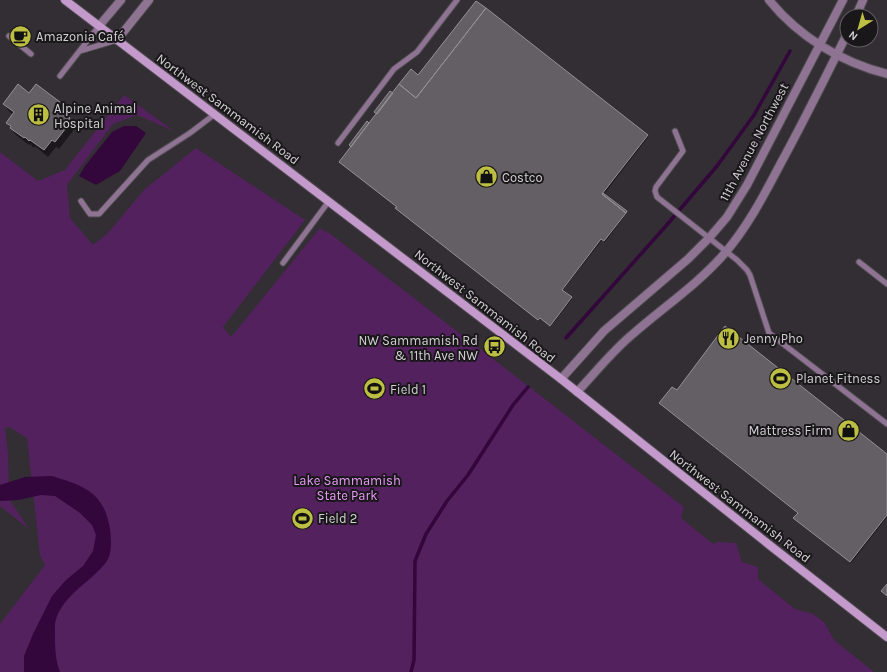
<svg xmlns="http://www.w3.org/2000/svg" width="887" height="672" viewBox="0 0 887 672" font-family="Karla,sans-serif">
<rect width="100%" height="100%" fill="#322e33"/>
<path fill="#54215f" d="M124,95l50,36 -37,-16 -24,9 -46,61 3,33 23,27 15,-12 36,-43 52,-42 109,72 -82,107 8,10 89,-109 8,6 -4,-5 190,146 170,132 -3,11 32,26 4,-2 19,1 6,19 16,5v12l37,30 18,5 12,9 9,17 40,32h-874v-48l45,-59 -5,-10 -13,-117 -18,-11 -4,1 3,25 1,46 20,30 -29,-23v-354l38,29 27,-11z"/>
<path fill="#33063c" d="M124,126h12l10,7 -26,38 -24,14 -17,-9 6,-10 27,-34z
M52,476c32,10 52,16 58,53 1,8 2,23 -2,30 -3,6 -11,13 -16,18 -14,12 -34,27 -37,47 0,5 0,10 0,15 0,11 1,23 5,33h-36v-16l9,-22 19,-38 14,-16 17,-14 10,-15 3,-16 -4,-10 -12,-12 -25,-17 -14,-1 -23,5 -18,1v-16l25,-8z"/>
<path fill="#0007" d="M16,35l10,2 3,6 -2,3 -7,-6z
M419,76l229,60v1l-44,57 23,19 -22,29 -3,-2 -40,51 10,8 -21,27 -10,-7 -2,1 -143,-112 1,-1 -27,-83 23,-30z
M30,94l29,8 5,8 -2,3 8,6 4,7 -2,3 1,2 -14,18 -3,-2 -8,10 -13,-11 -1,2 -4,-4 -1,1 -13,-10 -9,-12 6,-8 -4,-4 -5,-7z
M677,391l210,65v61l-36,46 -56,-44 3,-6 -137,-108v-1z"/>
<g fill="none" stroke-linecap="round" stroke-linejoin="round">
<path stroke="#33063c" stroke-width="3.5" d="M566,338l99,-111 52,-61 37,-51 36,-64
M411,672l3,-12 1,-99 11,-27 21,-33 21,-26 45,-70 15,-18"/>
</g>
<path fill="#645f65" stroke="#959096" d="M476,1l10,7 -70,90 -17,-14 12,-15 7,6z
M486,8l162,127 -46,59 24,19 -22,28 -3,-2 -39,51 10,7 -22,29 -10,-8 -2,2 -143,-112 2,-1 -58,-45 60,-78 17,14z
M18,31l9,6 -4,4 -8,-6z
M18,84l11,9 7,-9 24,18 -4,5 14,11 -2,3 2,2 -15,19 -3,-2 -8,10 -14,-10 -1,1 -4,-4 -1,1 -14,-10 1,-2 -5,-3 8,-11 -11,-8z
M390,91l3,2 -16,21 -3,-2z
M367,121l2,2 -18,24 -2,-2z
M603,193l24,18 -1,2 -24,-19z
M725,326l162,128v61l-37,47 -57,-44 5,-5 -139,-110 13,-16 5,3z
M887,584v12l-6,-5z"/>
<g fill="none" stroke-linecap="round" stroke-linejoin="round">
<defs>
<path id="lane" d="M9,36l22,18
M80,51l37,-11
M60,76l39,-50
M675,131l8,20 -27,36 -1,4 2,6 80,63 10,10 3,5 19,58 118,91
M338,143l56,-74 23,-17 40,-52
M81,201l9,13h9l49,-54 42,-27 25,-19
M859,262l28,22
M283,263l46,-62"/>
<path id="street" d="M769,0c30,37 72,62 118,74
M856,16l7,-16
M99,26l22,-26
M117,40l32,-40
M561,379l43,-48 84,-72 21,-21 18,-21 20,-32 96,-185
M577,392c19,-20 36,-42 57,-59 31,-27 64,-49 91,-80 24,-28 40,-60 57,-92 23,-42 44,-85 65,-127"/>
<path id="secondary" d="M65,0l496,379 211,168 115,90"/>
</defs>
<use href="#lane" stroke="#4f4b50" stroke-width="7"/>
<use href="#street" stroke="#4f4b50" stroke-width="10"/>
<use href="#secondary" stroke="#4f4b50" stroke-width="10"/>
<use href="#lane" stroke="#8e7393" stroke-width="5"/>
<use href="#street" stroke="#8e7393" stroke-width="8"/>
<use href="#secondary" stroke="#c499cc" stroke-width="8"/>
</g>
<defs>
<symbol id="cafe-disc" viewBox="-11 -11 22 22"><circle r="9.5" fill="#bdbf43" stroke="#191719"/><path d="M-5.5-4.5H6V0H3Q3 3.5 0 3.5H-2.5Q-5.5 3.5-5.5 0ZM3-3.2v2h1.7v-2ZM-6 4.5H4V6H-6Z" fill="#111"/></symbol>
<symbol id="building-disc" viewBox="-11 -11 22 22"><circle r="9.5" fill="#bdbf43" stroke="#191719"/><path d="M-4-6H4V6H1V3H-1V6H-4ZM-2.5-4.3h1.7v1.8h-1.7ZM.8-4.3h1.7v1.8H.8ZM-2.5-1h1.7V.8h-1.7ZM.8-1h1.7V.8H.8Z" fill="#111"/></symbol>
<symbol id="shop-disc" viewBox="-11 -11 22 22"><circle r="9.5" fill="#bdbf43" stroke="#191719"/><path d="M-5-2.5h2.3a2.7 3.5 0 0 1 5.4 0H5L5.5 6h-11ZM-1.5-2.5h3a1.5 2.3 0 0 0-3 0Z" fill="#111"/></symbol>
<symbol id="restaurant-disc" viewBox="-11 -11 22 22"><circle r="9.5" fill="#bdbf43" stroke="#191719"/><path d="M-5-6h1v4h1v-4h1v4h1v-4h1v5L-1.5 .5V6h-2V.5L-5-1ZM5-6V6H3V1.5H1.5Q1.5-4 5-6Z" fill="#111"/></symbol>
<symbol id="bus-disc" viewBox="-11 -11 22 22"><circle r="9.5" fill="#bdbf43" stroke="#191719"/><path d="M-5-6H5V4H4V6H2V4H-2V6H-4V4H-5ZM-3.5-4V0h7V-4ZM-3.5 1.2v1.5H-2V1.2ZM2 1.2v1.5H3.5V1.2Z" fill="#111"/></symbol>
<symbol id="stadium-disc" viewBox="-11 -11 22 22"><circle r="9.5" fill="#bdbf43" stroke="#191719"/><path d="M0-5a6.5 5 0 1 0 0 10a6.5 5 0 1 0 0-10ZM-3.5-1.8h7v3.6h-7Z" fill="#111"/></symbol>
</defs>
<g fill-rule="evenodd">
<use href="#cafe-disc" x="8" y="24" width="25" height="25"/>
<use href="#building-disc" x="26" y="102" width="25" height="25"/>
<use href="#shop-disc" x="474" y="164" width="25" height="25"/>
<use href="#restaurant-disc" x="716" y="326" width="25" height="25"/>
<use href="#bus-disc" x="482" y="334" width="25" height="25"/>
<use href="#stadium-disc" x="768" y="366" width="25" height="25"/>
<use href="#stadium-disc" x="362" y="376" width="25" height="25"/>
<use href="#shop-disc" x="836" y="418" width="25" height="25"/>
<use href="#stadium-disc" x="290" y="506" width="25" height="25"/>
</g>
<g text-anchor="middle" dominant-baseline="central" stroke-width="4" stroke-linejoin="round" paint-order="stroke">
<g font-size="13" fill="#d3d0d4" stroke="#191719" text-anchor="start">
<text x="36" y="36">Amazonia Café</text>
<text x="54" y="108">Alpine Animal<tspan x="54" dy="15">Hospital</tspan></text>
<text x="502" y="177">Costco</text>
<text x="744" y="338">Jenny Pho</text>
<text x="478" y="340" text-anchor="end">NW Sammamish Rd<tspan x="478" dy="15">&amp; 11th Ave NW</tspan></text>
<text x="796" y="378">Planet Fitness</text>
<text x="390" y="389">Field 1</text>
<text x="832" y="430" text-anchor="end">Mattress Firm</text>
<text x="318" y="518">Field 2</text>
</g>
<g font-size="13" fill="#d3d0d4" stroke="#191719">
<text transform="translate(228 109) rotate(37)">Northwest Sammamish Road</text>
<text transform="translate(754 142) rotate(-62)">11th Avenue Northwest</text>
<text transform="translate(485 306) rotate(38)">Northwest Sammamish Road</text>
<text transform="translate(740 506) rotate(38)">Northwest Sammamish Road</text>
</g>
<g font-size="13" fill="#eb9bfc" stroke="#191719">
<text x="347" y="480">Lake Sammamish<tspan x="347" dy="15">State Park</tspan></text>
</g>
</g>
<g transform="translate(859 28) rotate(217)"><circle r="19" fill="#191719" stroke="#636164"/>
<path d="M0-3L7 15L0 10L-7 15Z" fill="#bdbf43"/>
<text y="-6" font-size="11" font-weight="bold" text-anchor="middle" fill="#d3d0d4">N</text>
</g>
</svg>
